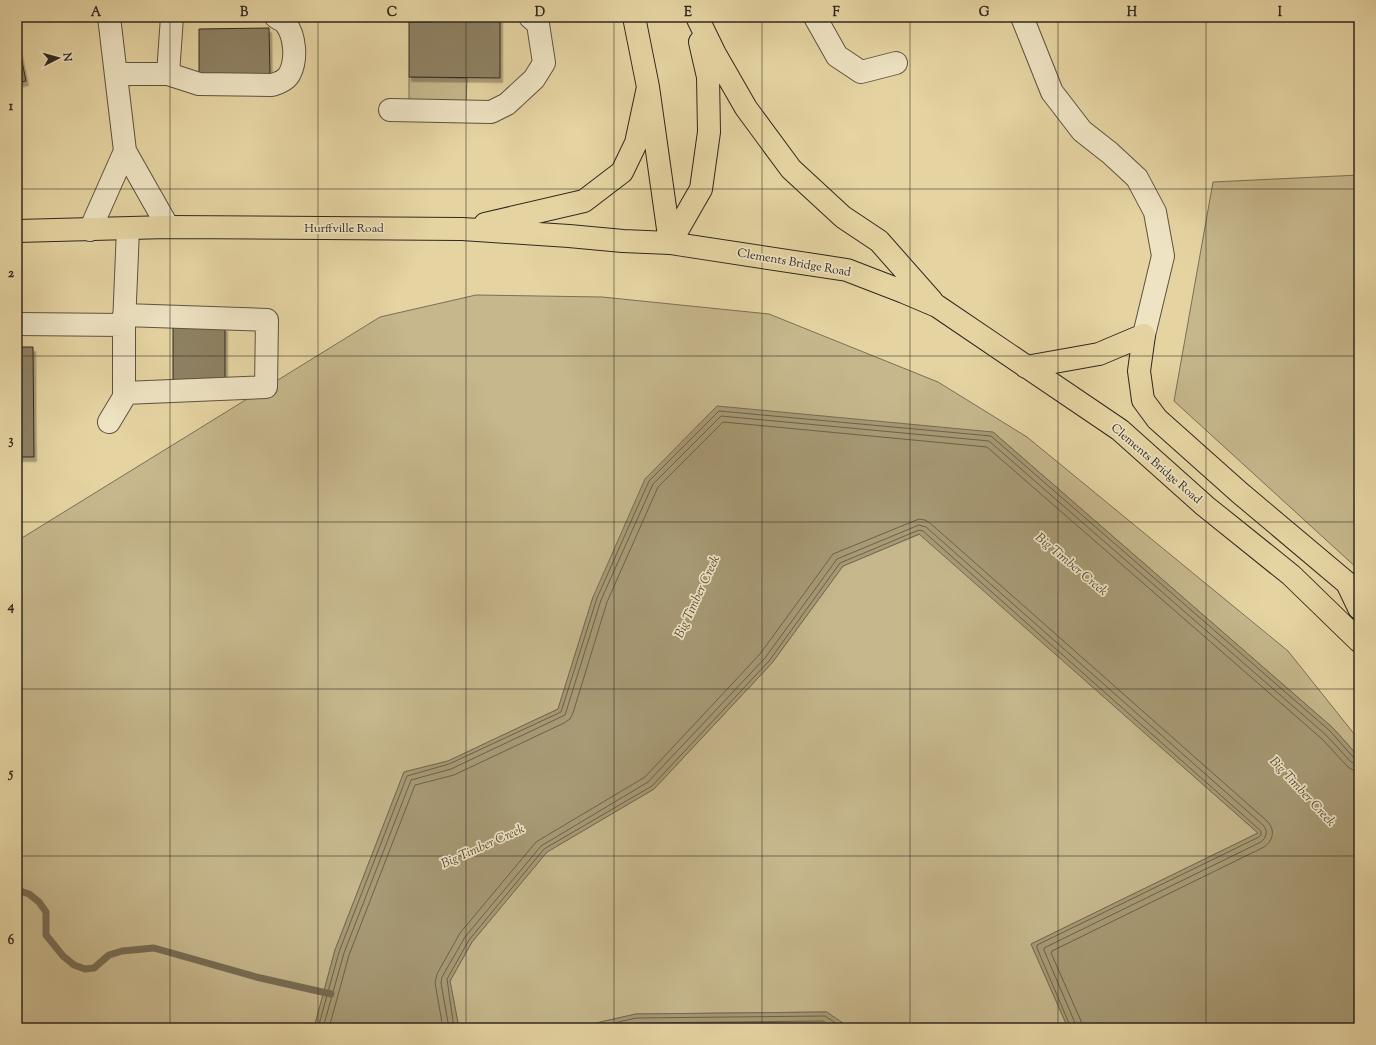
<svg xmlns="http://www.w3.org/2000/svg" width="1376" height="1045" viewBox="0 0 1376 1045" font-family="'Sorts Mill Goudy',serif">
<defs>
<filter id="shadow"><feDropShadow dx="2.5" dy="4.5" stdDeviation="0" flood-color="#0004"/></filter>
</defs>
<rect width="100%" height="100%" fill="#e5d4a2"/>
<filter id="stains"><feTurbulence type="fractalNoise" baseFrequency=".005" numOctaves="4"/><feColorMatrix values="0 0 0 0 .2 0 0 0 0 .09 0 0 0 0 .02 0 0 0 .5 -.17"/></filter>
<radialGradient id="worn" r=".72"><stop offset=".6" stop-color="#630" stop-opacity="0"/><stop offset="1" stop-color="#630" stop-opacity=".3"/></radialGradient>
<path fill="#c6b78c" stroke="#7b7056" d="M409,77l58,1 -1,27 -57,-2z
M1359,175v395l-185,-169 39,-219z
M476,295l126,2 167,17 169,68 89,55 261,214 71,89v17l-26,-29 -340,-296 -400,165 -35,112 -110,52 -44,11 -69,178 -21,78h-297v-487l363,-224z
M920,534l338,299 -227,111 37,84h-218l-24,-16 -190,2 -62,14h-115l-9,-47 22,-39 75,-90 107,-63 118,-126 71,-97z"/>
<path fill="#a79a75" stroke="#776c53" d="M717,406l276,26 340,296 26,29v271h-291l-37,-84 227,-111 -339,-299 -76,32 -71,97 -118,126 -107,63 -75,90 -22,39 9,47h-145l21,-78 69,-178 44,-11 110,-52 35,-112 52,-118z
M827,1012l23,16h-276l62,-14z"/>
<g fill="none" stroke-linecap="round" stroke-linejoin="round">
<path stroke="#6c614a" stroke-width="1" d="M318,1028l21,-76 68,-176 42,-12 112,-52 36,-114 52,-117 70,-70 272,25 339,295 24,27 5,2
M323,1028l21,-75 67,-173 40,-11 114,-54 36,-115 52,-116 68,-68 268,25 337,294 25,27 8,3
M329,1028l20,-73 66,-170 39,-10 110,-52 6,-4 3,-6 34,-111 51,-115 65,-65 264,25 335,292 26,28 5,3 6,1
M443,1028l-8,-45 2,-9 23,-41 76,-91 109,-65 115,-123 73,-100 86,-35 6,1 5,3 337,298c8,8 7,19 -3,26l-212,104 -1,2 30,68 1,7
M449,1028l-8,-45 1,-6 23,-40 76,-91 107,-64 117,-124 72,-99 82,-34 7,2 337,298c5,6 4,12 -2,17l-217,106v2l31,73 1,5
M454,1028l-7,-49 22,-39 75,-91 108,-63 117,-125 71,-98 79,-33 4,1 338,300v4l-2,2 -222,108v3l34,80
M592,1028l44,-10 189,-2 18,12
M614,1028l23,-5 186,-2 11,7
M730,1028h93"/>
<path stroke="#776c53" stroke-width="7" d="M17,890l12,4 10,8 7,10v23l17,21 11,9 11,4 9,-1 15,-13 13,-4 32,-3 102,29 75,17"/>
</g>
<path fill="#8e8163" stroke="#30281f" filter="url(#shadow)" d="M432,17h68v61l-91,-1v-55h23z
M269,28l1,46 -71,1v-46z
M17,37l9,44 -9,2z
M173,327h52v53h-52z
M17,347h16l1,110h-17z"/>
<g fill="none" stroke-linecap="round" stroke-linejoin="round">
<defs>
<path id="minor" d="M109,17l16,134 43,76
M815,17l22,39 24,16 35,-9
M1022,17l30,75 30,39 28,22 27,25 18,34 8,44 -19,79
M116,74h52l4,-57
M168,74l31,10 73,1c7,-2 15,-5 18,-12 7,-14 5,-37 -4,-49 -2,-3 -7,-5 -10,-7
M390,110l101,2 16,-8 27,-25 10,-16 -6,-39 -8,-7
M90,230l35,-79
M17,324l107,1v72l-15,25
M124,325l4,-96
M124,393l142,-6 1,-67 -143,-5"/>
<path id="major" d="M634,17l14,70 22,156
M697,17l18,37 31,54 45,61 52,48 36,24 53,60
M485,224l99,-23 38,-29 14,-29 12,-56
M17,231l151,-4 294,2 107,7 54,5 47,2 177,27 57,22 33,14 183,124 85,76 86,69 68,66
M670,243l31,-54 8,-57 -1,-55 -8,-35
M1144,335l-5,36 4,29 14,19 83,74 107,90 12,25
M1026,367l73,-13 45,-19"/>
</defs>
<use href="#minor" stroke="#5d5340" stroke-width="24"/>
<use href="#major" stroke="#30281f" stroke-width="24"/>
<use href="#minor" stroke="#eee3c3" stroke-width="22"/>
<use href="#major" stroke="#e5d4a2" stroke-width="22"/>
</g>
<path fill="none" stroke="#30281f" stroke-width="1" stroke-opacity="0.55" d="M170,17v1011M318,17v1011M466,17v1011M614,17v1011M762,17v1011M910,17v1011M1058,17v1011M1206,17v1011M17,189h1342M17,356h1342M17,522h1342M17,689h1342M17,856h1342"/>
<g text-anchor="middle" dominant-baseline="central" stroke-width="3.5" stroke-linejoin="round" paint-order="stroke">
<g font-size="12" fill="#30281f" stroke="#eee3c3">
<text x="344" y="229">Hurffville Road</text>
<text transform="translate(794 263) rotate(10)">Clements Bridge Road</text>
<text transform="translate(1156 464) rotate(41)">Clements Bridge Road</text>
</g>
<g font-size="13" font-style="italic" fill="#544a39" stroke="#eee3c3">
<text transform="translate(1071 565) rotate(40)">Big Timber Creek</text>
<text transform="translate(698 597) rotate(-65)">Big Timber Creek</text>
<text transform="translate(1302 792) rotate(47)">Big Timber Creek</text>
<text transform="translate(483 847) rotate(-24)">Big Timber Creek</text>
</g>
</g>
<rect width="1376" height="1045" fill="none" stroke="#e5d4a2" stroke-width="44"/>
<g transform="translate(58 58) rotate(84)" stroke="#eee3c3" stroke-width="3" paint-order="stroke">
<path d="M0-3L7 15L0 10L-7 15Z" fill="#30281f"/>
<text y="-6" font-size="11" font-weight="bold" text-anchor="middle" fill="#30281f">N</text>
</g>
<rect x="22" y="22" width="1332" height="1001" fill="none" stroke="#30281f" stroke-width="1.5"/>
<g font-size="13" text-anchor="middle" font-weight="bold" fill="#30281f">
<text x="96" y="16">A</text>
<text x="244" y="16">B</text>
<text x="392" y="16">C</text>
<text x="540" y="16">D</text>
<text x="688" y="16">E</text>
<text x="836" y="16">F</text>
<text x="984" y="16">G</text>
<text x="1132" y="16">H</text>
<text x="1280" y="16">I</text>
<text x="11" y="110">1</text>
<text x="11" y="277">2</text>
<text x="11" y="444">3</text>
<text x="11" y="610">4</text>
<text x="11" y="777">5</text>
<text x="11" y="944">6</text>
</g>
<rect width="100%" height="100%" filter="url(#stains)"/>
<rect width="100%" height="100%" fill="url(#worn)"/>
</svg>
